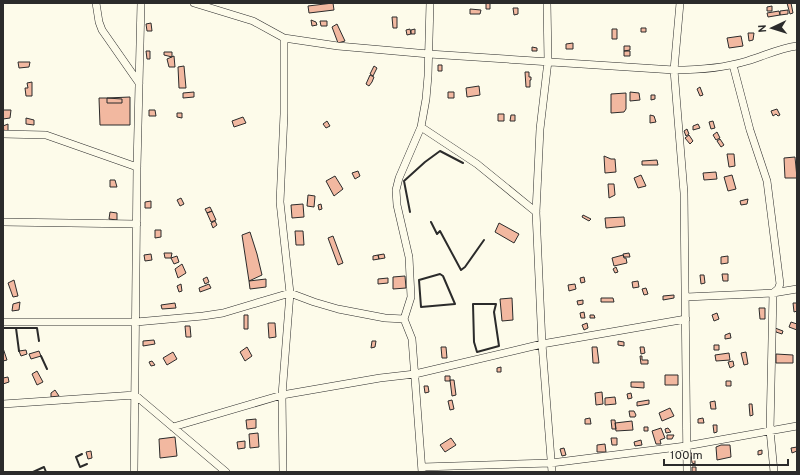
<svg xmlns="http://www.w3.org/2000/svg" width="800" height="475" viewBox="0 0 800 475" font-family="Overpass,sans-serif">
<rect width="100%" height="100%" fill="#fdfbea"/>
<path fill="#f2b8a0" stroke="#2b2b2b" d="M333,3l1,7 -25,3 -1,-7z
M486,3h4v6h-4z
M787,3h4l2,10 -3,1z
M772,6v5h-5v-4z
M513,8h5v6l-4,1z
M470,9l11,1 -1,4h-10z
M788,10v4l-8,1v-4z
M779,11l1,4 -12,2 -1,-4z
M392,17h5v11h-4z
M311,20l5,2 1,3 -5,1z
M320,21h7v5h-6z
M151,23l1,8h-5l-1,-7z
M337,24l8,17 -7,2 -6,-16z
M641,28h5v4h-5z
M410,29l1,5 -4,1 -1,-5z
M415,29v5h-4v-4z
M612,29h5v10h-5z
M748,33h6l-1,7 -4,1z
M741,36l2,10 -14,2 -2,-10z
M573,43v6h-7v-5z
M624,46h6v4l-6,1z
M532,47l5,1v3h-5z
M146,51h4v8h-3z
M624,51h6v5h-6z
M164,52h8v5l-8,-2z
M174,56l1,11h-6l-2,-8z
M18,62h12l-1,5 -10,1z
M438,65h4v6h-4z
M184,66l2,22h-7l-1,-21z
M374,66l3,2 -4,8 -3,-2z
M525,72h4v5h2v3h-1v7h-4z
M370,75l4,2 -2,5 -3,4 -3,-2z
M32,82v14h-6l-1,-8h3l-1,-5z
M479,86l1,9 -13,2 -1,-9z
M700,87l3,8 -3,1 -3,-7z
M194,92v5l-11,1v-5z
M448,92h6v6h-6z
M630,92l9,1 1,7 -10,1z
M626,93v16l-2,3 -13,1v-19z
M651,95h4v4l-4,1z
M130,97v28h-30l-1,-27h8z
M107,98l15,1v4h-15z
M777,109l3,6 -2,1 -2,-2 -3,2 -2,-5z
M3,110h8l-1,8 -7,1z
M149,110h6l1,6h-7z
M177,113h5v5l-5,-1z
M498,114h6v7h-6z
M511,115h4v6h-5z
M650,115l4,1 2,6 -6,1z
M243,117l3,6 -12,4 -2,-6z
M26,118l8,2v5l-8,-1z
M327,121l3,5 -4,2 -3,-4z
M713,121l2,7 -4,1 -2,-7z
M8,124v7h-4l-1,-5z
M698,124l2,4 -7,2v-4z
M687,129l2,5 -3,2 -2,-5z
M717,132l3,6 -4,2 -3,-5z
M689,135l4,6 -3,3 -5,-6z
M720,139l4,6 -3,2 -4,-6z
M727,154h7l1,12 -6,1z
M604,156l7,3h4l1,13 -11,1z
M795,157l2,21h-12l-1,-20z
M657,160l1,5h-16v-4z
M358,171l2,5 -5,3 -3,-6z
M716,172l1,7 -13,1 -1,-7z
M641,175l5,11 -8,2 -4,-10z
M732,175l4,14 -8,2 -4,-14z
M335,176l8,13 -9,7 -8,-15z
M110,180h5l2,7h-7z
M608,184h6l1,11 -6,3z
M308,195l7,1 -1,11 -7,-1z
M181,198l3,6 -4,2 -3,-6z
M748,199l-1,5 -6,1 -1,-4z
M151,201v7h-6v-6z
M303,204l1,13 -12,1 -1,-13z
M321,204l1,5 -3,1 -1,-5z
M210,207l2,4 -5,2 -2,-4z
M212,211l4,9 -5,2 -4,-9z
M110,212l7,1v7l-8,-1z
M583,215l8,4 -2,2 -7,-4z
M624,217l1,9 -19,2 -1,-10z
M215,221l2,4 -4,3 -2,-5z
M499,223l20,11 -5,9 -19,-11z
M155,230h6v7l-6,1z
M295,231h8l1,14h-8z
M250,232l7,22 5,21 -13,6 -7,-46z
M333,236l10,27 -5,2 -10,-27z
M164,253h8l-1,5h-6z
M629,253l1,4h-6l-1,-3z
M151,254l1,6 -7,1 -1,-6z
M384,254l1,4 -6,1 -1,-4z
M378,255l1,4 -6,1v-4z
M623,255l1,3h2l1,5 -13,3 -2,-8z
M177,256l2,6 -5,2 -3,-6z
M728,256v7l-7,1v-7z
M182,264l4,9 -8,5 -3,-9z
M616,267l2,5 -3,1 -2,-4z
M722,274h6v7h-5z
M700,275h4l1,8 -4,1z
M405,276l1,12 -13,1v-12z
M207,277l2,5 -4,2 -2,-5z
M584,277l1,5 -4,1 -1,-5z
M388,278v5l-10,1v-5z
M266,279v8l-16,2 -1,-8z
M14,280l4,16 -5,1 -5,-14z
M638,281l1,6 -6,1 -1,-6z
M181,284l1,7 -3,1 -2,-6z
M209,284l2,4 -11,4 -1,-4z
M575,284l1,5 -7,2 -1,-6z
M646,288l2,6 -4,1 -2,-6z
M674,295v3l-11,2v-4z
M512,298l1,22 -11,1 -2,-22z
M601,298h12l1,4h-13z
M583,300v4l-5,1 -1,-4z
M20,302l-1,8 -7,1 1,-7z
M175,303l1,5 -14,1 -1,-4z
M793,303h4v8l-3,1z
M759,308h6v11h-5z
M584,312l1,6h-4l-1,-5z
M717,313l2,6 -5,2 -2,-6z
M244,315h4v14h-4z
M590,315h4l1,3h-5z
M791,322l6,2v6l-8,-3z
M268,323h7l1,14 -7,1z
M587,323l1,5 -4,2 -2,-5z
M185,326h5l1,11h-5z
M775,328l8,3 -1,3 -6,-2z
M730,333l1,5 -6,1v-4z
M154,340l1,4 -12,2v-5z
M372,341h4l-1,6 -4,1z
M618,341l6,1v4l-6,-1z
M714,345h5v5h-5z
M247,347l5,9 -7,5 -5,-9z
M441,347h5l1,11h-5z
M592,347h5l2,16h-6z
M640,347h4l1,6 -4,1z
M3,348l4,12 -4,1z
M26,350l1,4 -6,2 -2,-5z
M39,351l2,5 -10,3 -2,-5z
M173,352l4,7 -10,6 -4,-7z
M746,352l2,12 -4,1 -3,-12z
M729,353l1,7 -14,1 -1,-6z
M776,354l17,1v8h-17z
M640,356h2v4h6v4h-7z
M152,361l3,4 -4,1 -2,-4z
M733,361l1,5 -4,2 -2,-6z
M501,367v5h-4v-4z
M37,371l6,11 -6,3 -5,-11z
M665,375h13v10h-13z
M445,376h5v5h-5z
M8,377l1,5 -6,2v-6z
M450,380h4l2,15 -4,1z
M726,381h5v5h-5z
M631,382h13v6l-13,-1z
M424,386h4l1,6 -4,1z
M55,390l4,6 -8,1v-4z
M602,392l1,12 -7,1 -1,-12z
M631,393l1,5 -4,1 -1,-5z
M615,397l1,7 -11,1v-7z
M452,400l2,9 -4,1 -2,-9z
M649,400v4l-12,2v-4z
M715,401l1,8h-5l-1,-7z
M749,404h3l1,11 -3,1z
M670,408l4,8 -12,5 -3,-8z
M629,411h5l2,4 -1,2h-5z
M590,418l1,6h-6v-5z
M703,418l1,5h-6v-4z
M256,419v9l-9,1 -1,-9z
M611,420h4l1,9h-4z
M632,421l1,9 -17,1 -1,-8z
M713,425h4v7l-3,1z
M644,427h4v4h-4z
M661,428l4,10 -5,2 1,4h-5l-4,-13z
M668,428l3,4 -5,1 -1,-4z
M258,433l1,14 -9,1 -1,-14z
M667,435h7l-2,4h-5z
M175,437l2,19 -17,2 -1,-19z
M451,438l5,7 -11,7 -5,-7z
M611,438h6v7h-5z
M641,440l1,5 -7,1 -1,-4z
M245,441v7l-7,1 -1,-7z
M605,444l1,8h-9v-7z
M721,445h9l1,12 -14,3 -1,-13z
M797,447v4l-5,2 -1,-5z
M564,448l2,7 -4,1 -2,-7z
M762,450v4l-4,1v-4z
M91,451l1,7 -4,1 -2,-7z
M691,453l4,1v10l-3,-1z
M692,467h4v5h-4z"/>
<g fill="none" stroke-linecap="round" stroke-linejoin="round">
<defs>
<path id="street" d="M96,3l3,19 3,8 37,53
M194,3l59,18 31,17 54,8 91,8 245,16c24,0 50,-2 73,-9 17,-5 33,-13 50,-15
M547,3l1,58 -8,68 -4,83 6,132 10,128
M680,3l-6,67 10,123 3,279
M733,65l17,65 17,51 13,103 -2,5 -5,4 -3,137 4,42
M421,127l56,37 59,48
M3,134l43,1 91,32
M3,222l134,2
M686,297l87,-4 24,-4
M3,322h133l67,-6 20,-3 67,-20 24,9 24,7 47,9 19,1
M3,404l132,-9 91,77
M173,427l109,-32 98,-17 35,-4 127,-30 144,-25
M422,467l129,-4 135,-17 111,-20
M134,472l3,-305 4,-164
M283,472l-1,-77 8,-102 -10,-91 4,-88v-76
M422,472l-10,-133 -8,-20 7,-22 -2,-40 -12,-52 -1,-15 3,-12 22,-51 5,-28 2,-23 2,-73"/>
</defs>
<use href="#street" stroke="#2b2b2b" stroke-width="8"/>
<use href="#street" stroke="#fdfbea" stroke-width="7"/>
<path stroke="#2b2b2b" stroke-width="2" d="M410,212l-6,-31 21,-19 15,-11 23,12
M431,222l6,12 3,-3 21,39 4,-3 19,-27
M440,274l3,2 12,28 -34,3 -2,-27z
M473,304h23l-2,8 5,34 -22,6 -3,-10z
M3,328h13
M19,351l-3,-23h21l2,13
M41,356l6,13
M82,454l-6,3 4,10 7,-3
M33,472l11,-5 2,5"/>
</g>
<rect width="800" height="475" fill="none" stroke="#2b2b2b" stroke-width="8"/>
<g transform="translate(772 28) rotate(266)" stroke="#fdfbea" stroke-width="3" paint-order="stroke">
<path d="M0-3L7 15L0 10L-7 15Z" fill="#2b2b2b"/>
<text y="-6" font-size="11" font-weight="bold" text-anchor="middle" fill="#2b2b2b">N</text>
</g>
<path d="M664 459v6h124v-6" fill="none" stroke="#2b2b2b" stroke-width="2"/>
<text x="670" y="459" font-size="12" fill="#2b2b2b" stroke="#fdfbea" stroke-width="3" paint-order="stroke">100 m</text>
</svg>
